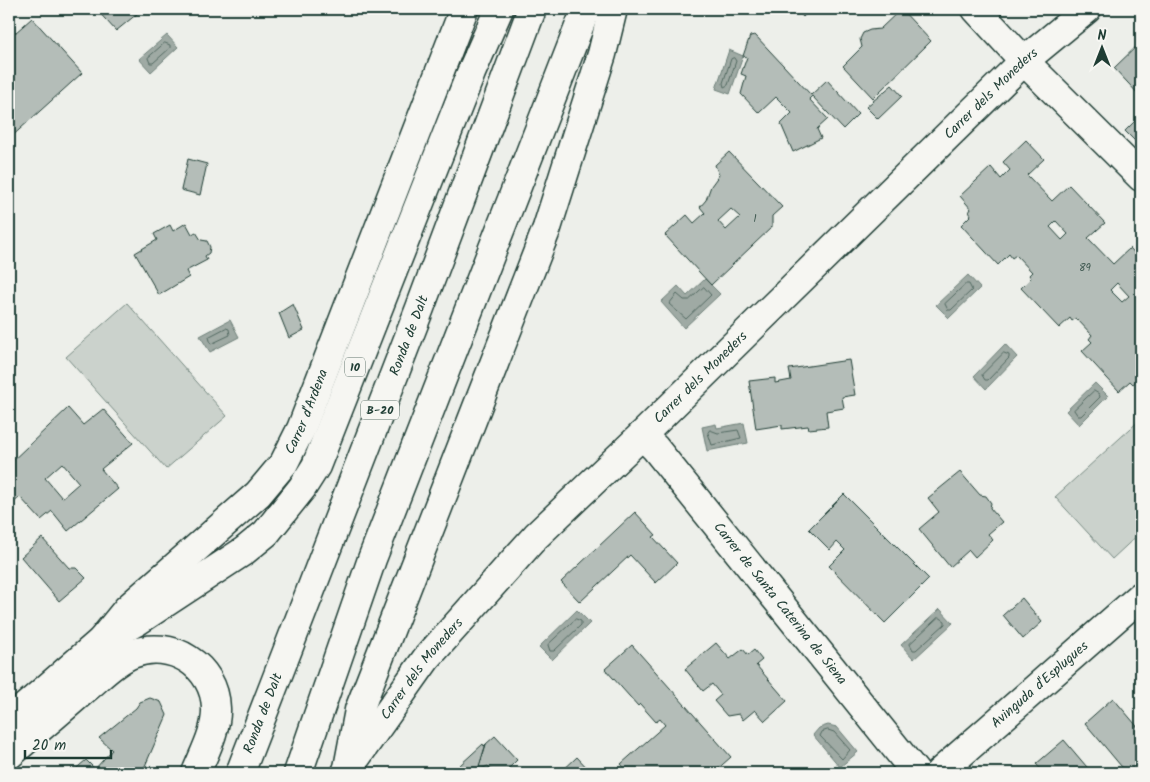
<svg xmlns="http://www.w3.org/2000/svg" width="1150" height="782" viewBox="0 0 1150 782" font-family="Kalam,sans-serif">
<rect width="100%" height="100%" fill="#edefea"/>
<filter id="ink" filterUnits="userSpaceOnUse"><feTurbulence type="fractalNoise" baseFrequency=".02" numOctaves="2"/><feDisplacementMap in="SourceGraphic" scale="10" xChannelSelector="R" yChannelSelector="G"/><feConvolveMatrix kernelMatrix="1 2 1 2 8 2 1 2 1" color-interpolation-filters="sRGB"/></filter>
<g filter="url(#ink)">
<path fill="#cbd2cc" stroke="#758880" d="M127,303l100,113 -61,53 -100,-112z
M1141,419v113l-29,27 -57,-62z"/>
<path fill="#9faaa4" stroke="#6c7e77" d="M167,35l11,12 -27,25 -12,-13z
M729,50l14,6 -13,38 -14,-5z
M968,275l12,13 -31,30 -13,-13z
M705,279l15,15 -36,34 -23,-26 17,-16 9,10z
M230,320l9,17 -29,15 -10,-16z
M1005,344l12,13 -31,32 -12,-13z
M1095,383l13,13 -29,29 -13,-14z
M744,423l4,20 -41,8 -5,-24 14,-3 1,4z
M940,609l13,14 -39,36 -13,-14z
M577,610l13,13 -38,37 -13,-13z
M828,725l9,2 21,25 -18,15 -27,-32 6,-7z"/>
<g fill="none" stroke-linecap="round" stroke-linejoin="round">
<path stroke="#526961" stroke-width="1" d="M165,43l5,2v3l-17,15h-3l-2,-5z
M734,58l2,3 -8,24 -4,2 -1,-4 8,-24z
M966,284h3l3,6 -21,20h-3l-3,-6z
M704,287l7,8 -25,24 -17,-15 8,-10 7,6h5z
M226,328l3,1 1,6 -19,9 -2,-7z
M1004,353l5,2v3l-21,22h-3l-3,-5z
M1094,391l5,3 1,3 -19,19h-3l-4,-6z
M710,430l8,3 20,-3 3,8 -29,7 -4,-12z
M939,617l6,4v3l-29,26h-3l-3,-6z
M576,619l5,2v4l-27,26h-4l-2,-6z
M828,730l6,2 16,18 -8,9 -22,-23 2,-4z"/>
</g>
<path fill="#b4bdb8" stroke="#1f3d34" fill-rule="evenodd" d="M96,9h47l-27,22z
M789,9h22l-8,8 -7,-8 -4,3z
M901,9l30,32 -58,57 -30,-32 19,-19 -2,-8 3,-6 7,-3 10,-1z
M32,18l50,55 -73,66v-106l3,-3 3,3z
M755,35l56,60 16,-15 31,34 -15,15 -31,-33 -3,3 19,20 -11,10 4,9 -28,14 -12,-28 11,-11 -16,-16 -17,16 -18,-19 5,-18 -5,-2 6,-17 -4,-1 7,-20z
M1141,42v55l-27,-29z
M892,85l10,11 -24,23 -12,-12z
M1141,115v20l-6,6 -10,-10z
M1026,140l18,19 -17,16 25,26 17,-16 36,38 -17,15 25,26 17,-16 11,12v126l-4,-5 -4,3 -3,-3 -11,10 -37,-40 10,-9 -3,-3 3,-4 -16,-17 -4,3 -2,-3 -11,10 -38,-40 10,-10 -2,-3 3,-3 -16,-17 -4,3 -3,-4 -11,11 -37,-40 10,-10 -2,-3 2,-3 -11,-13 31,-29 10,12 9,-9 -7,-8zM1056,221l12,13 -6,6 -12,-13zM1117,283l12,13 -7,6 -12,-12z
M729,152l53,55 -10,9v11l-61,58 -46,-50 22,-20 7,8 11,-10 -5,-6 6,-7 5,-14 8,-11 -4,-10zM731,209l9,8 -14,13 -8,-9z
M188,159l19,5 -7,31 -19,-5z
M186,223l6,11 4,-2 5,8 6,1 3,6 -1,6 -4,3 2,4 -21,11 3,6 -30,18 -24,-42 22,-13 -3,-6 16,-9 3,6z
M293,304l11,26 -15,8 -10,-25z
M849,360l6,35 -13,2 2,11 -18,3 2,16 -19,2 -1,-3 -26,3v-4l-26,4 -7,-48 26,-3v5l16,-3 -2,-11z
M68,408l15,17 20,-16 30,34 -32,26 17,20 -50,42 -16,-20 -11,9 -21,-23 -9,8 -2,-3v-38zM62,463l17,20 -17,15 -17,-20z
M960,472l20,23 6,1 5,7 -1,5 12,14 -14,12 5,6 -18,17 -6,-7 -19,17 -31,-38 20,-17 -11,-14z
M844,494l85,85 -44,44 -56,-57 16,-16 -8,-8 -7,8 -21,-21z
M635,512l21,23 -3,2 24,26 -21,20 -26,-28 -50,47 -19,-20z
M42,538l27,30h7l10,10 -27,23 -38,-44z
M1022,598l20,24 -19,17 -20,-24z
M716,643l14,16 13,-10 5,6 6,-5 8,10 -6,5 31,36 -22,20 -10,-11 -12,10 -4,-6 -12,2 -13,-15 7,-6 -9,-11 -9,7 -18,-22z
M632,645l99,112 -18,16h-84l-8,-9 44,-39 -5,-6 -4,3 -16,-18 -2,2 -33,-37z
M150,698l11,4 6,13 -25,58h-71l15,-13 9,9 17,-19 -13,-12 37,-30 4,-6z
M1113,698l28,33v36l-7,6h-5l-8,-7 -36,-43z
M495,736l22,24 -13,13h-10l-6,-7 -10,4 8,-26z
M1064,740l28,33h-48l-8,-9z
M483,744l1,2 2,-2 -8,26 -12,3 -6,-8z
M577,757l15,16h-32z"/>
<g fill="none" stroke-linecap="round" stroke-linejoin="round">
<defs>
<g id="minor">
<path d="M976,9l48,52 117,116"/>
<path id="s1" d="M642,435l13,13 261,325"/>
<path id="s2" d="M9,721l92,-80 26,-32 131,-115 26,-31 17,-34 163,-420"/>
<path id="s3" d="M346,772l80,-113 110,-123 106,-101 382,-374 63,-52"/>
<path id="s4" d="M939,773l202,-177"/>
</g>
<g id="highway">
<path d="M101,641l35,-19 108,-71 22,-18 36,-45 14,-22 155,-393 28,-64"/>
<path d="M9,755c25,-22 50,-43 75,-65 15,-12 30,-29 48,-36 39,-16 83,12 84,54 1,22 -12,45 -20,65"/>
<path d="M348,768l11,-58 188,-482 55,-174 11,-45"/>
<path id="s5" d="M240,773l180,-465 112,-299"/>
<path d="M298,773l74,-214 214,-550"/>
</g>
</defs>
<use href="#minor" stroke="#1f3d34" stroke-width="31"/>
<use href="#highway" stroke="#1f3d34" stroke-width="31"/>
<use href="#minor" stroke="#f6f6f2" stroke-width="28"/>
<use href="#highway" stroke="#f6f6f2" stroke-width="28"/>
</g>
</g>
<g text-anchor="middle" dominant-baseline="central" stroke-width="4.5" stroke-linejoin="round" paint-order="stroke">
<g font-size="11" fill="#445d55">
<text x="755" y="219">1</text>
<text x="1085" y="268">89</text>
</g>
<g fill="#f6f6f2" stroke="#60746d" stroke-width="1">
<rect x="345" y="357.5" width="20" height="19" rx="4"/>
<rect x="361" y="400.5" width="38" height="19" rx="4"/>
</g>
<g font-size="12" font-weight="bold" fill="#1f3d34">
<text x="355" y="367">10</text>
<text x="380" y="410">B-20</text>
</g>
<g font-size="14" fill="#1f3d34" stroke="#f6f6f2">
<text stroke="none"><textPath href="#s3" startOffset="938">Carrer dels Moneders</textPath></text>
<text stroke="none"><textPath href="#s5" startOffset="469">Ronda de Dalt</textPath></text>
<text stroke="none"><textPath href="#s3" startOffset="532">Carrer dels Moneders</textPath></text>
<text stroke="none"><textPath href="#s2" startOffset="434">Carrer d'Ardena</textPath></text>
<text stroke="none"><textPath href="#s1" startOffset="218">Carrer de Santa Caterina de Siena</textPath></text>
<text stroke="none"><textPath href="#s3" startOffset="128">Carrer dels Moneders</textPath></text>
<text stroke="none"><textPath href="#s4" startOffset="134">Avinguda d'Esplugues</textPath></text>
<text stroke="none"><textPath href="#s5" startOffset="64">Ronda de Dalt</textPath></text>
</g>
</g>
<rect width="1150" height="782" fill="none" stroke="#f6f6f2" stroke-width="30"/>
<rect x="15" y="15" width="1120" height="752" fill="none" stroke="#1f3d34" stroke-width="2" filter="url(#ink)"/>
<g transform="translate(1102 48)" stroke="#f6f6f2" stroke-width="4" paint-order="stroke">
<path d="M0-4L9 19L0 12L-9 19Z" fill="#1f3d34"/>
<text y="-8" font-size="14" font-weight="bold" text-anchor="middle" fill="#1f3d34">N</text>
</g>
<path d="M25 750v8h86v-8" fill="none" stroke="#1f3d34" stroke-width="2.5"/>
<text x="32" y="750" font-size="15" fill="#1f3d34" stroke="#f6f6f2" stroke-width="4" paint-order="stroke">20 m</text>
</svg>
